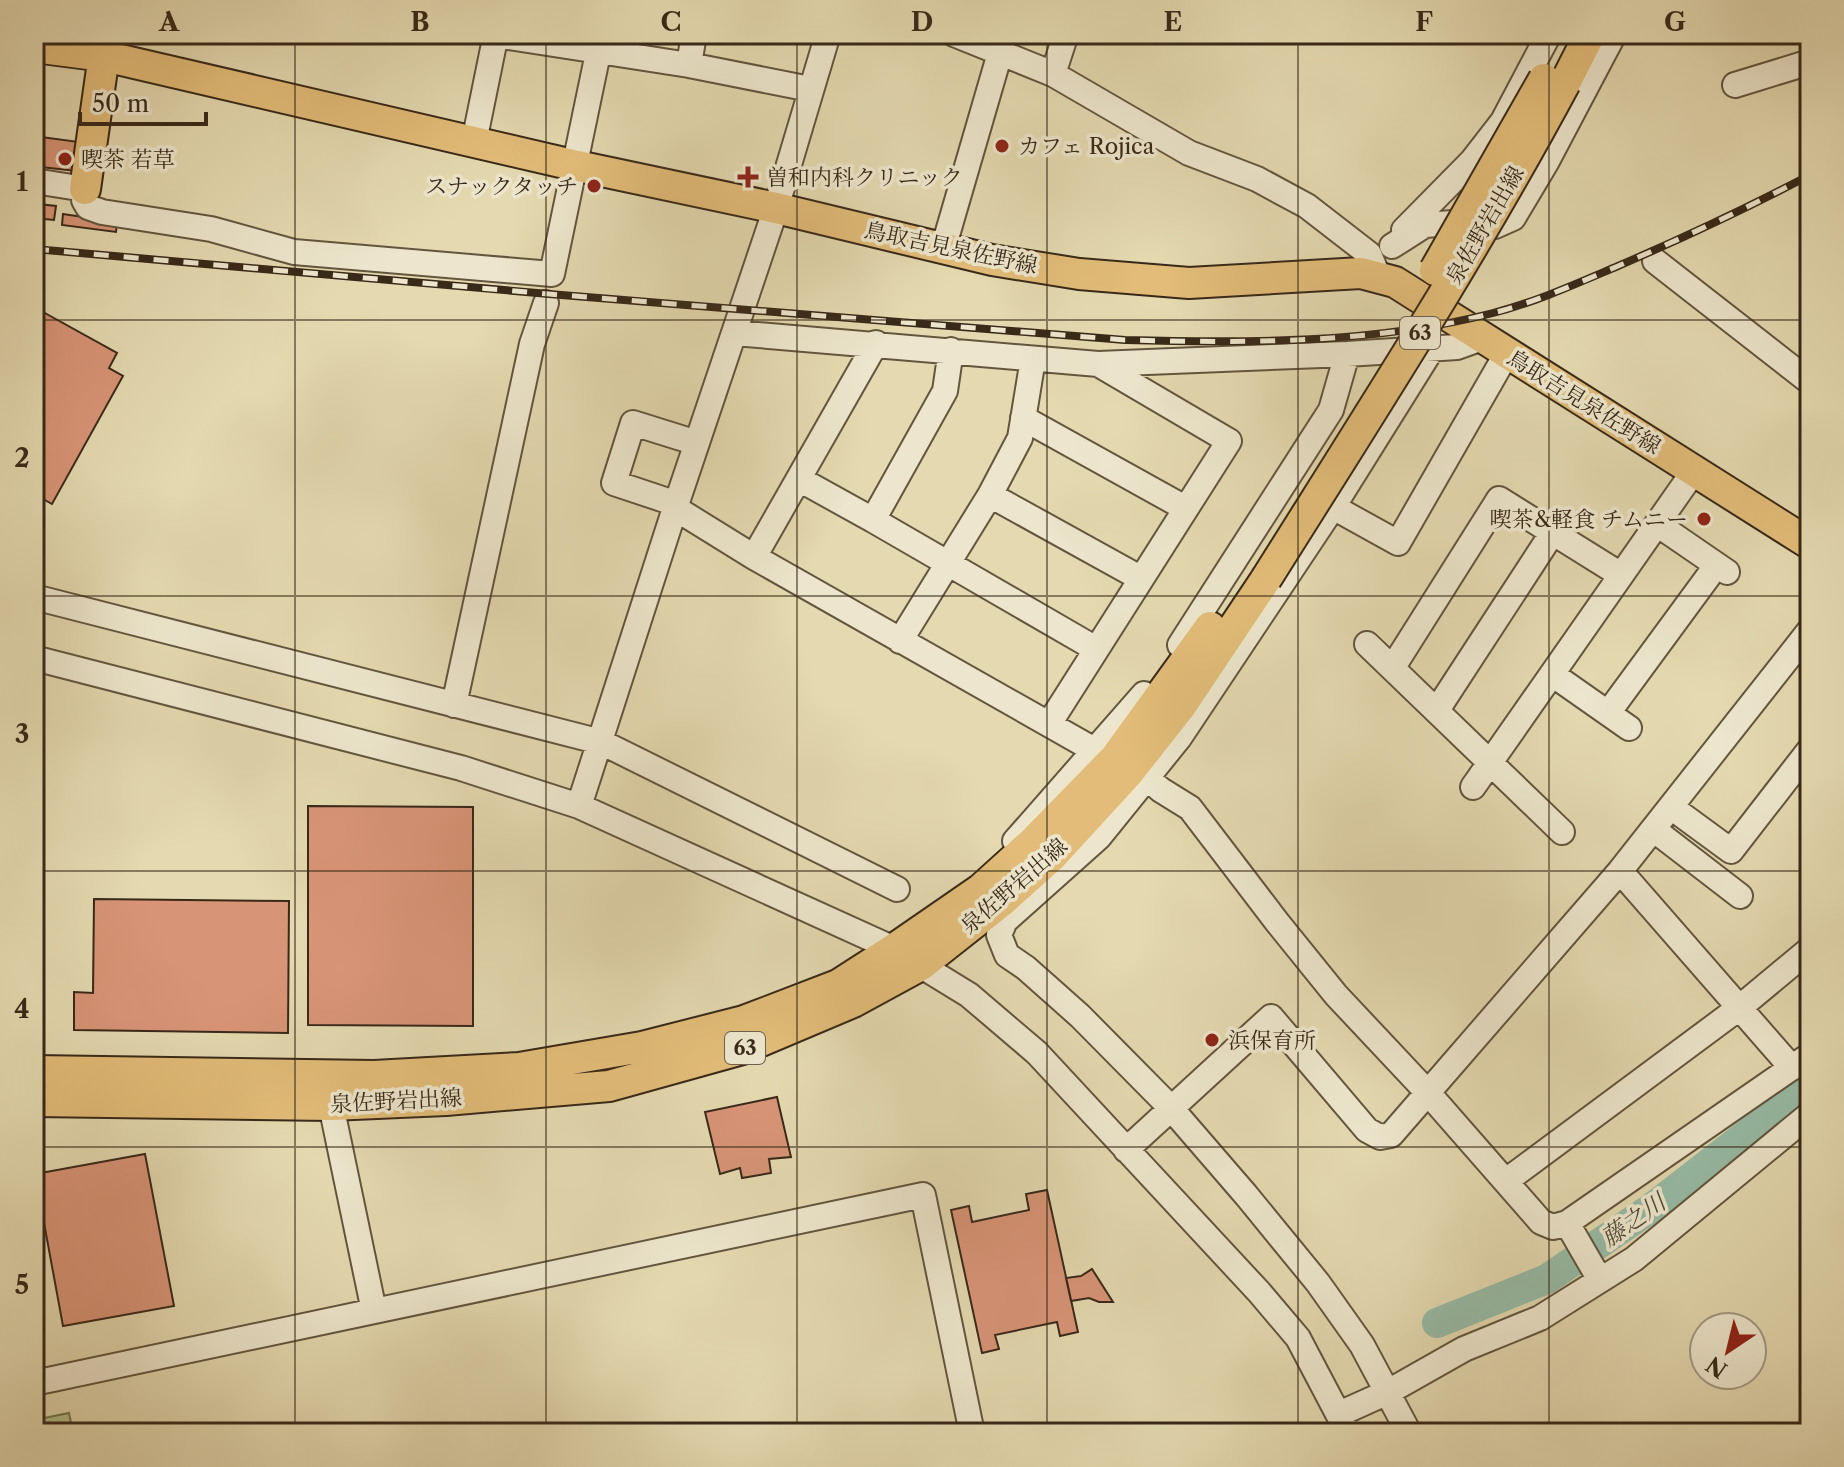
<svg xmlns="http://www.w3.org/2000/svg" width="1844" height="1467" viewBox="0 0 1844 1467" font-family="'Libre Caslon Text','Noto Serif JP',serif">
<rect width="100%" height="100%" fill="#e4d9b0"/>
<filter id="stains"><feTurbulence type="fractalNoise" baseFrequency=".0025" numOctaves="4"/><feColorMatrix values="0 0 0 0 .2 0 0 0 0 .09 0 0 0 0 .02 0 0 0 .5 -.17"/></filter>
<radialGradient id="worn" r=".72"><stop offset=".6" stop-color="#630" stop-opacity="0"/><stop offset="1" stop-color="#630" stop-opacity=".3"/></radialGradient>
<path fill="#b2c08d" stroke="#757452" stroke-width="2" d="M69,1413l4,20h-39v-13z"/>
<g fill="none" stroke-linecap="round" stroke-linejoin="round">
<path stroke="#97bba5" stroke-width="30" d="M1437,1323l110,-44 103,-70 160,-124"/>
</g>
<path fill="#d89477" stroke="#382918" stroke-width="2" d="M41,137l38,5 -3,29 -35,-4 1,-7 -4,-1z
M38,204l18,2 -2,14 -20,-2z
M63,214l54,8 -1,10 -54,-7z
M34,307l83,46 -8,15 14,8 -71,128 -18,-10z
M308,806l165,1v219l-165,-1z
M94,899l195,2 -1,132 -214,-3v-38l19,1z
M777,1097l14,60 -22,2 2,14 -29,5 -2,-10 -20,6 -15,-62z
M145,1154l29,152 -111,20 -28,-152z
M1047,1190l31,142 -18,4 -3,-14 -62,13 4,14 -17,4 -31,-143 18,-4 3,16 57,-12 -3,-16z
M1092,1269l21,33h-14l-10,-4 -18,3 -5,-23 15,-2z"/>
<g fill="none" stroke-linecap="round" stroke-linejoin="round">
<defs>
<path id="minor" d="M489,34l200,31 121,24
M954,34l99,40 136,79 68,26 50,27 62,48 9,22
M689,65l5,-31
M1053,74l13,-40
M1735,85l75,-23
M474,142l22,-108
M34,181l51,8 -1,11 4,7 14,5 109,17 83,23 258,22 50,-240
M1404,230l68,-69 31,-40 46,-87
M1392,246l33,-21 42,-3 28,4 18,-8 34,-57 67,-127
M943,249l57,-196
M1655,261l155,121
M734,333l364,31 249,-10 110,-7 25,-9
M951,350l-6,41 -72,129 223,129
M1023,418l162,90
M697,443l-64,-20 -19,60 54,18 7,7 79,49 342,194
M799,479l74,41
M990,495l150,83
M1333,507l65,36 109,-190
M1657,524l70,48
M754,557l122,-214
M34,597l567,145 296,147
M900,641l90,-146 30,-57 13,-79
M1367,644l195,188
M1180,645l151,-235 16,-56
M34,658l427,110 118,38 315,143 75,46 68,58 222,239 39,46 50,95
M1393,667l106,-168 122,76
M1552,674l77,54
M454,705l78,-361 14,-41
M1437,710l116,-178
M1608,713l108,-147
M1049,724l180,-283 -131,-77
M1148,779l13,11 29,18 87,114 59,73 93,99 112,128 12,5 14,-4 243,-168
M1473,787l221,-316
M579,806l96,-298 101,-300 52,-174
M1671,807l60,44 79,-102
M1653,829l87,67
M1015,841l129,-147
M1620,871l172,197
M331,1105l43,206
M1126,1150l145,-133 96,113 13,7 11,-2 229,-264 190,-241
M1506,1181l233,-173 71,-59
M1567,1223l33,57
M34,1383l889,-188 49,238
M1339,1414l49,-22 76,-43 76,-31 94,-59 176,-145
M1409,1433l-47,-88 -44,-62 -72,-88 -76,-88 -90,-91 -54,-48 -19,-13 -8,-20 6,-14 94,-84 80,-99 154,-231 100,-160"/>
<path id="major" d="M34,47l70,9 469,109 203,43 216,52 87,14 110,9 172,-10 34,9 415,262
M1565,83l25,-49
M85,189l22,-155
M34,1071l340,5 145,-8 123,-21 102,-26 94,-36 56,-36 87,-60 52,-47 82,-84 95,-131
M34,1101l297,4 115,-5 163,-14 133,-37 111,-47 68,-37 81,-64 50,-45 77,-84 52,-66 85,-127"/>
</defs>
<use href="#minor" stroke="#63553e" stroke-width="28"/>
<use href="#major" stroke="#382918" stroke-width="34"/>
<use href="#minor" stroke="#ede6cc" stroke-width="24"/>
<use href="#major" stroke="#e2bc78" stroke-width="30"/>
<defs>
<path id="rail" d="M34,249l515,45 576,46c122,3 249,4 368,-27 43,-11 85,-30 125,-47 65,-28 129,-58 192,-91"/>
</defs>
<use href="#rail" stroke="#382918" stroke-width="8"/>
<use href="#rail" stroke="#ede6cc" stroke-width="5" stroke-dasharray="15" stroke-linecap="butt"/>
<defs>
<path id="major-bridge" d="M1435,270l109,-191
M1266,579c103,-164 208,-326 299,-496"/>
</defs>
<use href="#major-bridge" stroke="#382918" stroke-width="34" stroke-linecap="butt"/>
<use href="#major-bridge" stroke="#e2bc78" stroke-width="30"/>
</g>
<path fill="none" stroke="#382918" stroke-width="2" stroke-opacity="0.55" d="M295,34v1399M546,34v1399M797,34v1399M1047,34v1399M1298,34v1399M1549,34v1399M34,320h1776M34,596h1776M34,871h1776M34,1147h1776"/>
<g fill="#8f2418" stroke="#ede6cc" stroke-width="3">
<circle cx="1002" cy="146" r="8"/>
<circle cx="65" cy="159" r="8"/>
<path d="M744 165h8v8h8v8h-8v8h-8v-8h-8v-8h8z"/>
<circle cx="594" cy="186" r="8"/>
<circle cx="1704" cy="519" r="8"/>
<circle cx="1212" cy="1040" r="8"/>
</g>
<g text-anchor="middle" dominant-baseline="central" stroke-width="7" stroke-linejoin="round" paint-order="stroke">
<g fill="#ede6cc" stroke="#6e624e" stroke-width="2">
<rect x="1400" y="317" width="40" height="32" rx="6"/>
<rect x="725" y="1032" width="40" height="32" rx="6"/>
</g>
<g font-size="20" font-weight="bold" fill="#382918">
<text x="1420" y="333">63</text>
<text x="745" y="1048">63</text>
</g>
<g font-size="22" fill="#382918" stroke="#ede6cc" text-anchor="start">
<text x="1018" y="146">カフェ Rojica</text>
<text x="81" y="159">喫茶 若草</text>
<text x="766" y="177">曽和内科クリニック</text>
<text x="578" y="186" text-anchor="end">スナックタッチ</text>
<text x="1688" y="519" text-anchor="end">喫茶&amp;軽食 チムニー</text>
<text x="1228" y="1040">浜保育所</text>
</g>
<g font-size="22" fill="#382918" stroke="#ede6cc">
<text transform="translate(1485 225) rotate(-60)">泉佐野岩出線</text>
<text transform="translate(951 248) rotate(12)">鳥取吉見泉佐野線</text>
<text transform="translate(1584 402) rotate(32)">鳥取吉見泉佐野線</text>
<text transform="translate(1014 886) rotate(-41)">泉佐野岩出線</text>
<text transform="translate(396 1101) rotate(-3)">泉佐野岩出線</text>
</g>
<g font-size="24" font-style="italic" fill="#504e3b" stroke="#ede6cc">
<text transform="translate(1633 1220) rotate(-35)">藤之川</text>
</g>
</g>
<rect width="1844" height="1467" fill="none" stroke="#e4d9b0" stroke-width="88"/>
<g transform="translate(1728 1351) rotate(215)"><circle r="38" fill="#ede6cc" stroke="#a59a84" stroke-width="2"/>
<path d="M0-6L14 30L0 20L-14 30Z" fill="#8f2418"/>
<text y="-12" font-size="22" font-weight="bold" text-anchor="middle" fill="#382918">N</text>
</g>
<path d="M80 112v12h126v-12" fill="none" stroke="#382918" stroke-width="4"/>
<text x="92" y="112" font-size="24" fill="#382918" stroke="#ede6cc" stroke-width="6" paint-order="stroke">50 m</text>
<rect x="44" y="44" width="1756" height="1379" fill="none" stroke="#382918" stroke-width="3"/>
<g font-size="26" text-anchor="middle" font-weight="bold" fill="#382918">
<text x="169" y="31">A</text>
<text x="420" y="31">B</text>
<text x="671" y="31">C</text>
<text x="922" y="31">D</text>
<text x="1173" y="31">E</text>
<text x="1424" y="31">F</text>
<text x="1675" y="31">G</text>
<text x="22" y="191">1</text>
<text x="22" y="467">2</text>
<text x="22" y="743">3</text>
<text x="22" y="1018">4</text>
<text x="22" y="1294">5</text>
</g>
<rect width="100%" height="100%" filter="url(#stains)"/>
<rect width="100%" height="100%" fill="url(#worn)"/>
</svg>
